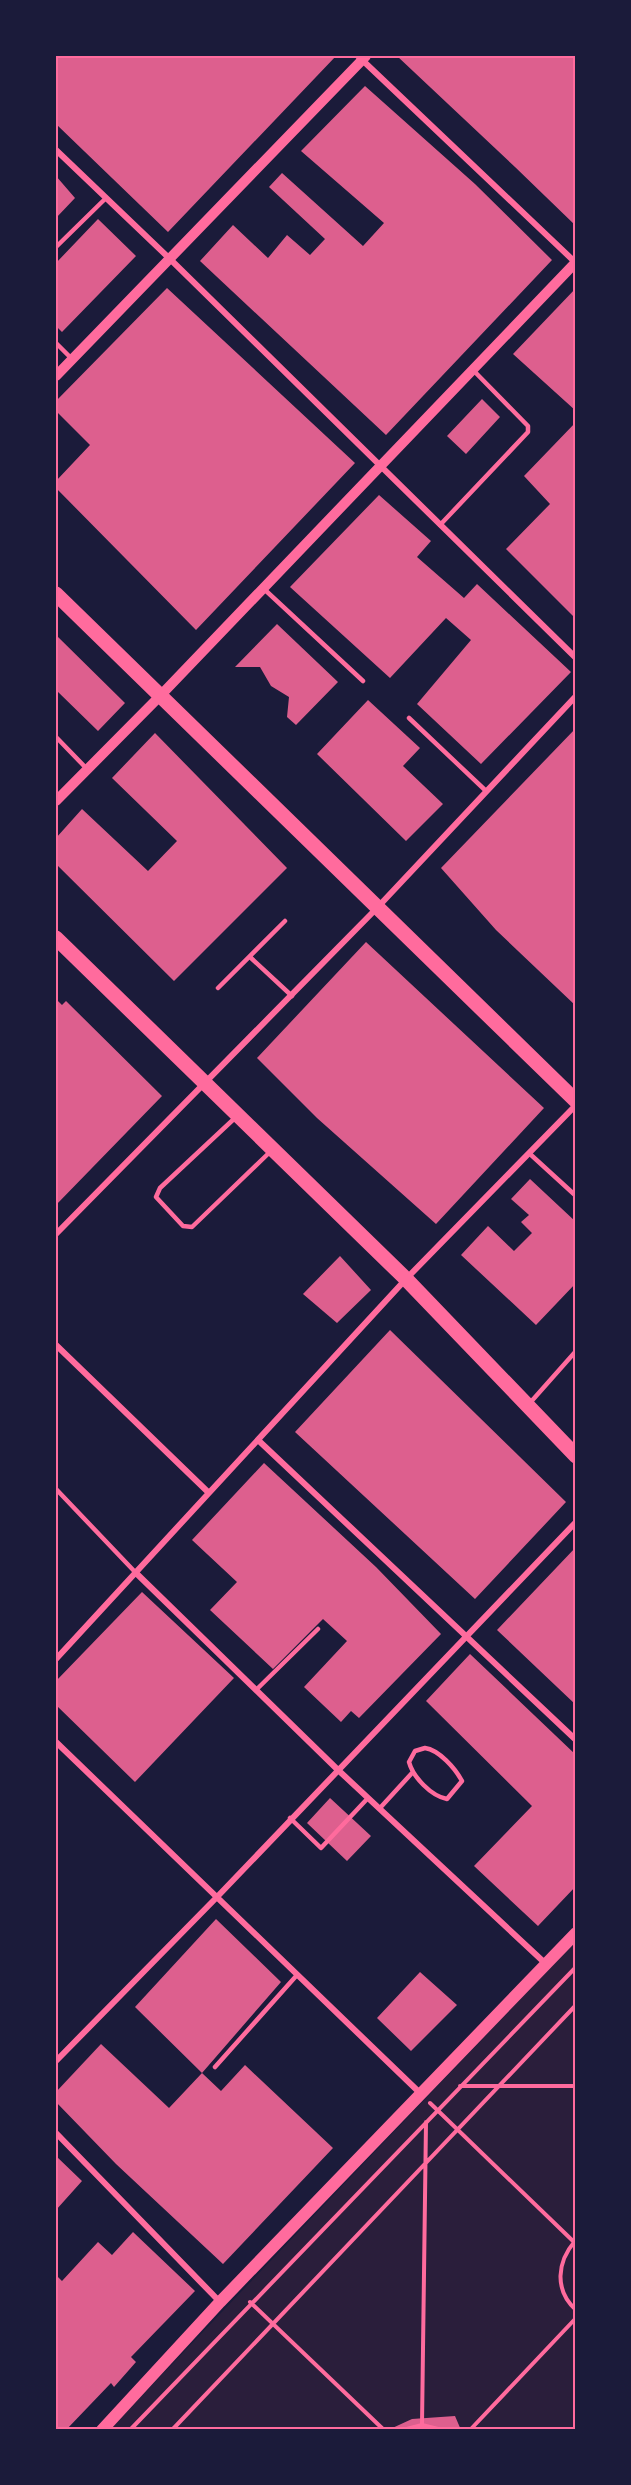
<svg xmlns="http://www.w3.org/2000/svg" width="631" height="2485" viewBox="0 0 631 2485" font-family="'Times New Roman',serif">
<rect width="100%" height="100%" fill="#1b1b3a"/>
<path fill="#2a1e3b" d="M575,1942v487l-465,1 24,-26z"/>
<path fill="#dd5f8e" d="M56,56h280l-168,176 -112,-108z
M397,56h179v170l-61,-59z
M365,86l110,98 77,76 -166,175 -186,-174 33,-36 35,33 19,-23 23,20 15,-16 -56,-52 13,-14 81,73 21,-23 -83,-72z
M56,176l19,22 -19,20z
M98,219l38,37 -74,76 -6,-6v-63z
M167,288l188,175 -159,167 -140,-142v-7l34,-36 -34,-34v-10z
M576,288v123l-63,-57z
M482,399l18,18 -34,37 -19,-18z
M576,422v197l-70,-70 44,-45 -26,-28z
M379,495l52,46 -14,16 47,41 13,-14 94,88 -90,92 -64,-60 54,-64 -25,-22 -56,60 -100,-91z
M277,624l61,58 -42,43 -9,-8 2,-20 -18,-11 -11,-19h-25z
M56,635l69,68 -27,28 -42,-41z
M368,700l52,48 -17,18 40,38 -37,37 -89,-87z
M576,728v278l-80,-76 -55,-62z
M155,733l132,135 -113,113 -118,-117v-26l26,-29 66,62 29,-30 -65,-63z
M366,942l178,166 -108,116 -119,-106 -60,-60z
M56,999l6,6 4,-4 96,95 -106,109z
M530,1179l46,43v61l-40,42 -75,-70 27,-29 26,25 18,-18 -11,-11 8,-7 -18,-16z
M340,1256l31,34 -34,33 -34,-29z
M390,1330l176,172 -91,97 -180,-167z
M264,1463l112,104 65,67 -82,84 -8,-7 -10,11 -37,-35 43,-46 -24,-22 -50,50 -63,-59 27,-28 -45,-42z
M576,1547v158l-79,-75z
M142,1592l92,86 -99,104 -79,-77v-24z
M470,1654l106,101v131l-38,40 -64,-60 58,-60 -106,-105z
M330,1798l41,38 -24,25 -40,-38z
M216,1919l65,63 -79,91 -67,-66z
M420,1972l37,33 -46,46 -34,-33z
M101,2044l68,64 33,-35 19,18 24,-26 88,83 -110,116 -107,-100 -60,-62v-10z
M56,2156l26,25 -26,29z
M133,2232l62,59 -64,66 5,5 -22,25 -3,-4 -45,47h-10v-155l6,6 36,-39 14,13z
M455,2416l6,14h-73l24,-11z"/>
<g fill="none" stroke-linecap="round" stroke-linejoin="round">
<path stroke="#ff6b9d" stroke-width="4" d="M460,2086h116
M430,2103l144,139
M575,2241c-18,21 -21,49 1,69
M250,2302l134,128
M422,2425l4,-303
M130,2430l446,-463
M172,2430l404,-425
M403,2430l19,-5 20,5
M470,2430l106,-112"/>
<path stroke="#ff6b9d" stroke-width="4.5" d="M56,247l50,-49
M56,343l15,15
M440,525l88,-93v-6l-55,-56
M264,589l99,92
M409,718l76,72
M56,737l31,32
M250,957l42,39
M218,988l67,-67
M236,1117l-76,71 -4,9 27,29 9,1 80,-77
M530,1154l46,42
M529,1404l47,-53
M56,1489l80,84
M256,1690l62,-61
M425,1748c14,2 30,20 37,33l-15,18c-16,-3 -34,-22 -38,-37l6,-11z
M380,1808l32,-35
M290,1818l31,30 47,-50
M215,2067l82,-92"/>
<path stroke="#ff6b9d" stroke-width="6" d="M358,56l218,207
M56,150l114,109 406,399
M56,1234l320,-325 200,-213
M56,1345l153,148
M258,1440l318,300
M136,1573l201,196 209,195
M56,1659l350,-380 170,-174
M56,1742l364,351
M56,2061l161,-164 359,-375
M56,2133l164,169"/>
<path stroke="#ff6b9d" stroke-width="10" d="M56,376l310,-320
M56,801l104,-105 416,-434"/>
<path stroke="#ff6b9d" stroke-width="12" d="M102,2430l118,-128 356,-369"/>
<path stroke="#ff6b9d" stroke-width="15" d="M56,594l520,507
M56,938l350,341 170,177"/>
</g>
<rect width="631" height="2485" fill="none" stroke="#1b1b3a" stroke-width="114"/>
<rect x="57" y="57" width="517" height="2371" fill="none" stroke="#ff6b9d" stroke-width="2"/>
</svg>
